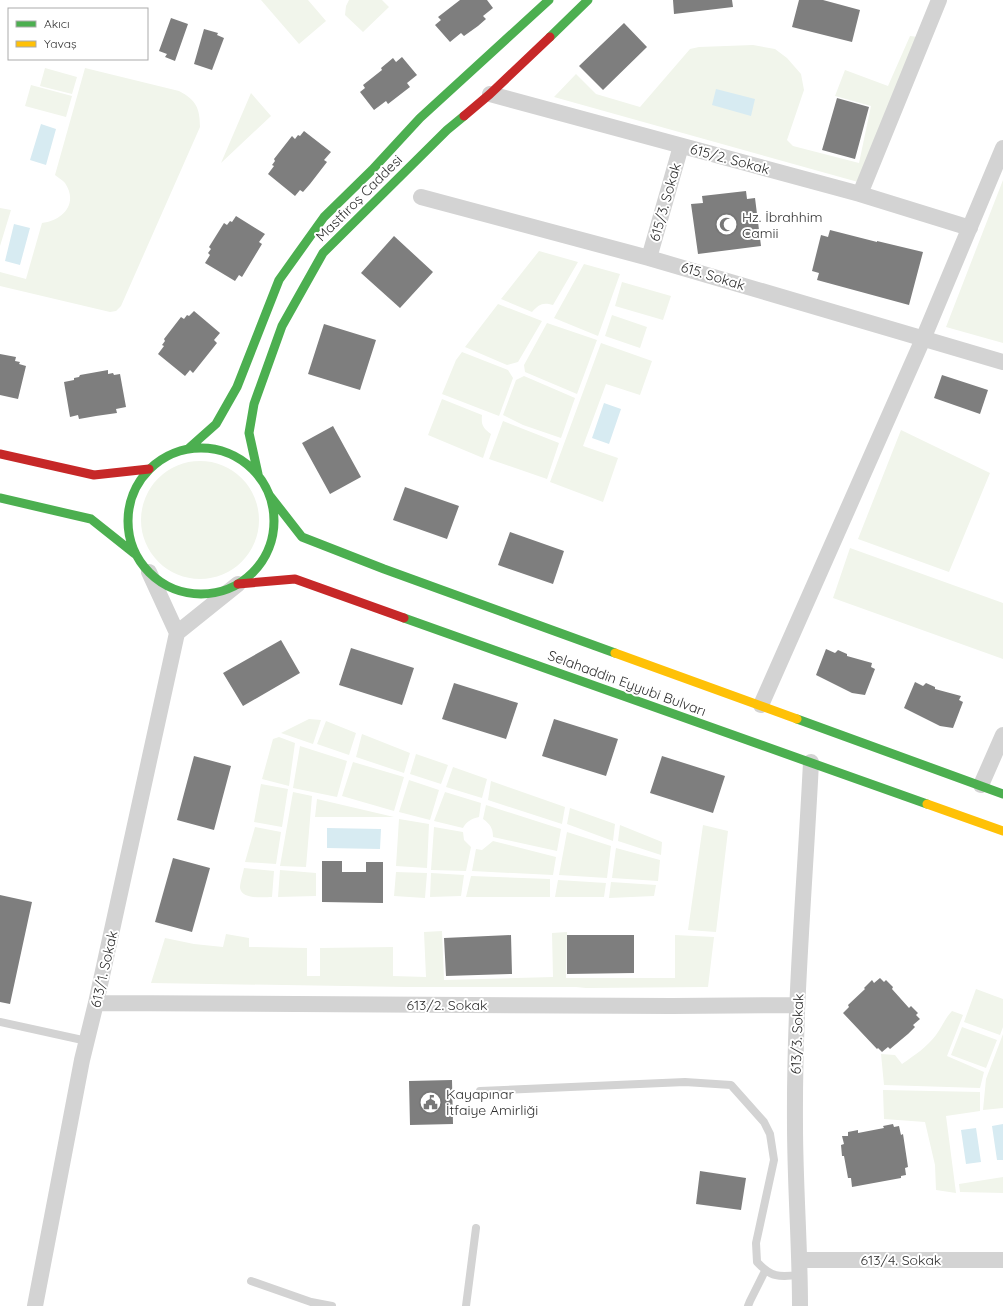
<svg xmlns="http://www.w3.org/2000/svg" width="1003" height="1306" viewBox="0 0 1003 1306" font-family="Quicksand,sans-serif">
<rect width="100%" height="100%" fill="#fff"/>
<path fill="#f1f5eb" d="M261,0h47l18,21 -27,23z
M349,0h33l7,7 -26,25 -18,-17 1,-9z
M910,36l8,1 -60,145 -304,-85 22,-23 20,20 44,13 50,-58 9,-2 54,-2 22,4 12,9 14,16 3,16 -17,50 6,6 66,17 12,-57 -36,-10 10,-26 43,16z
M45,68l32,9 -5,17 -32,-8z
M85,68l94,23c17,9 21,17 21,36l-79,179 -5,5 -6,1 -110,-26v-14l26,7 16,-56c20,-2 37,-19 23,-40 -2,-3 -7,-5 -10,-8z
M31,85l41,11 -6,21 -41,-11z
M251,93l20,23 -50,47z
M1003,180v163l-57,-16z
M0,208l11,2 -11,36z
M539,251l39,11 -25,43c-10,-3 -14,-1 -21,7l-31,-13z
M584,264l36,10 -22,62 -44,-18z
M622,282l49,14 -8,24 -48,-14z
M498,304l44,17 -24,41 -11,3 -42,-18z
M612,315l35,12 -7,21 -35,-12z
M547,323l50,17 -20,54 -52,-22 -1,-7z
M601,343l51,18 -12,34 -34,-11 -23,62 35,12 -15,44 -53,-20z
M462,352l46,18 5,8 -14,38 -57,-22 14,-34z
M524,376l51,22 -14,40 -38,-13 -20,-10 13,-35z
M442,399l40,16c-1,10 1,13 9,19l-8,24 -55,-23z
M503,421l56,22 -12,36 -58,-20z
M901,430l89,43 -41,99 -91,-33z
M141 520a59 59 0 1 1 118 0a59 59 0 1 1-118 0Z
M850,548l153,55v56l-170,-61z
M309,719l12,1 -8,24 -32,-11z
M326,721l30,12 -7,22 -32,-11z
M362,734l48,19 -6,20 -48,-16z
M279,737l16,6 -6,43 -27,-7 11,-40z
M300,746l47,15 -10,36 -44,-9z
M416,754l32,11 -7,19 -31,-10z
M353,762l51,15 -10,34 -52,-15z
M453,767l34,12 -5,19 -36,-11z
M409,780l30,10 -9,30 -31,-8z
M491,781l74,26 -3,17 -74,-24z
M261,784l27,5 -6,38 -28,-5z
M293,792l19,4 -6,71 -26,-1z
M445,792l36,11 -2,14c-8,2 -12,4 -16,11l-29,-7z
M317,799l77,18h-79z
M486,805l75,24 -4,22 -64,-14c0,-9 -3,-13 -10,-18z
M570,808l45,16 -2,17 -46,-17z
M399,819l30,5 -2,44 -31,-2z
M620,825l42,17 -1,13 -43,-14z
M703,825l25,6 -12,101 -28,-2z
M255,827l26,5 -5,32 -31,-2z
M434,827l29,5 1,8 7,7 -5,24 -35,-1z
M567,832l44,14 -4,32 -48,-3z
M493,841l63,16 -3,18 -81,-4 4,-22 6,1z
M616,848l44,12 -2,21 -46,-3z
M244,868l30,3 -2,26c-8,0 -30,3 -32,-9 0,-6 3,-14 4,-20z
M280,870l36,3v23l-38,1z
M396,872l31,1 -2,25 -31,-2z
M431,873l33,2 -3,21 -31,1z
M471,876l79,3v18h-84z
M558,880l48,3 -2,14h-49z
M611,882l45,3 -2,11 -45,2z
M442,931l2,49 109,-3 -1,-44 15,-1 -1,46h109v-43l39,2 -6,50 -122,1 -10,-1h-170l-255,-4 14,-45 29,6 29,3 3,-13 23,4v9l58,1v28h13v-28l73,-1v29l33,1 -2,-45z
M976,989l27,10v28l-3,8 -36,-13z
M952,1011l11,4 -16,41 37,16 -4,16 -96,-3 -3,-31 14,1 7,9c13,-9 25,-17 34,-29 6,-8 9,-17 16,-24z
M962,1027l35,13 -11,28 -35,-13z
M1003,1034v74l-20,2 3,-31z
M883,1090l97,2v19l-34,5 10,77 -20,-3 -1,-25 -10,-43 -41,-3z
M1003,1177v16l-43,-1 -1,-8z"/>
<path fill="#d7ebf2" d="M716,89l39,10 -4,17 -39,-11z
M41,124l15,5 -10,36 -16,-5z
M14,224l16,4 -10,37 -15,-4z
M604,403l17,6 -12,35 -17,-6z
M327,828l54,1 -1,20 -53,-1z
M1003,1124v36h-6l-5,-34z
M976,1128l5,34 -15,2 -5,-34z"/>
<path fill="#7e7e7e" d="M460,0h27l6,8 -10,8 3,3 -8,7 -14,10 -3,-3 -11,9 -15,-17 6,-5 -3,-3z
M673,0h59l1,7 -59,7z
M799,0h24l37,10 -8,32 -60,-15z
M171,18l17,6 -13,37 -10,-4 2,-3 -8,-3z
M624,23l23,24 -44,43 -24,-24z
M204,29l14,4 -1,2 7,3 -12,32 -18,-6z
M402,57l15,18 -10,8 3,4 -22,17 -2,-3 -12,9 -14,-18 5,-4 -2,-3 19,-15 -1,-2 12,-10 3,4z
M837,98l32,9 -14,52 -33,-9z
M304,131l27,21 -7,8 3,2 -17,22 -7,8 -3,-2 -5,6 -27,-22 6,-8 -2,-1 3,-4 -1,-2 18,-23 3,3 3,-4 2,1z
M746,191l1,8 8,-1 6,48 -63,8 -7,-50 12,-1 -1,-7z
M236,216l29,18 -6,8 3,2 -20,33 -3,-2 -4,6 -30,-18 5,-8 -2,-2 3,-4 -2,-2 15,-24 3,2 3,-4 2,1z
M830,230l47,12v-1l46,11 -14,53 -92,-25 2,-7 -7,-2 9,-36 7,2z
M394,236l39,36 -33,36 -39,-35z
M194,311l26,22 -6,7 3,3 -24,30 -3,-3 -5,6 -27,-22 6,-8 -2,-1 3,-4 -1,-2 17,-22 3,2 3,-4 2,1z
M324,324l52,16 -16,50 -52,-16z
M0,354l16,3 -1,4 5,1 -1,2 7,2 -8,33 -18,-4z
M108,370v4l5,-1 1,2 6,-1 6,33 -10,2 1,4 -21,3 -17,3 -1,-4 -8,2 -6,-35 10,-2v-2l5,-1 1,-2z
M942,375l46,15 -8,24 -46,-16z
M333,426l28,51 -31,17 -28,-51z
M405,487l54,19 -12,33 -54,-19z
M510,532l54,19 -11,33 -55,-19z
M281,640l19,33 -57,33 -20,-33z
M351,648l63,20 -12,37 -63,-20z
M826,649l9,4 3,-3 9,4v2l25,7 -1,4 4,2 -10,26 -13,-2 -36,-18z
M915,682l8,4 3,-3 9,4v2l26,7 -2,4 4,2 -10,26 -13,-2 -36,-18z
M454,683l64,20 -12,36 -64,-20z
M554,719l64,20 -12,37 -64,-20z
M194,756l37,10 -17,64 -37,-10z
M662,756l63,20 -12,37 -63,-20z
M173,858l37,10 -18,64 -37,-10z
M322,861h20v11h24v-10h17v41l-61,-1z
M0,895l32,7 -22,102 -10,-2z
M511,935l1,39 -66,2 -2,-38z
M567,935h67v38l-67,1z
M880,978l4,4 2,-2 7,7 -1,2 17,19 2,-2 7,7 -2,2 4,4 -7,6 2,2 -7,7 -18,15 -2,-2 -6,5 -4,-4 -1,1 -34,-36 6,-6 -1,-2 17,-16 -1,-1 8,-8 2,3z
M452,1080l1,44 -43,1 -1,-44z
M893,1124l1,3 5,-1 2,9 2,-1 5,33 -3,1 1,7 -5,1v2l-49,9 -1,-9h-3l-4,-22h-2l-1,-11 3,-1 -2,-8h6v-4l10,-2v3l26,-5 -1,-2z
M700,1171l46,7 -5,32 -45,-6z"/>
<g fill="none" stroke-linecap="round" stroke-linejoin="round">
<path stroke="#d3d3d3" stroke-width="8" d="M0,1022l87,19
M480,1091l205,-9 46,3 33,37 6,12 4,26 -18,83 1,19c15,16 22,15 43,13
M251,1281l60,21 21,4
M466,1306l10,-78
M748,1306l2,-5 15,-30"/>
<path stroke="#d3d3d3" stroke-width="16" d="M490,94l370,100 110,34
M860,194l79,-194
M421,197l228,61 354,104
M649,258l32,-112
M149,572l28,61 61,-49
M761,705l162,-366 80,-191
M981,785l22,-50
M96,1003l576,3 125,-1
M800,1260h203
M35,1306l47,-246 14,-57 81,-370
M800,1306c0,-60 -5,-121 -5,-181 -1,-121 10,-242 16,-363"/>
<path stroke="#4caf50" stroke-width="9" d="M550,37l38,-37
M189,448l27,-24 21,-37 42,-107 45,-63 48,-47 48,-52 129,-118
M128 521a73 73 0 1 1 146 0a73 73 0 1 1-146 0Z
M258,474l-9,-41 5,-29 28,-78 41,-73 124,-123 17,-14
M270,496l32,41 82,32 231,84
M0,498l91,21 44,35
M404,618l523,186
M797,719l206,75"/>
<path stroke="#ffc107" stroke-width="9" d="M615,653l182,66
M927,804l76,27"/>
<path stroke="#c62828" stroke-width="9" d="M464,116l26,-22 60,-57
M0,454l94,21 55,-6
M238,584l57,-5 109,39"/>
</g>
<defs>
<symbol id="mosque-ring" viewBox="-11 -11 22 22"><circle r="9.5" fill="#fff" stroke="#777" stroke-width="1.5"/><path d="M3.5-4.9A6 6 0 1 0 3.5 4.9A5 5 0 1 1 3.5-4.9Z" fill="#777"/></symbol>
<symbol id="civic-ring" viewBox="-11 -11 22 22"><circle r="9.5" fill="#fff" stroke="#777" stroke-width="1.5"/><path d="M-.6-6.5H3V-4.5H.6V-3L4-1V1h2V6H-6V1h2V-1L-.6-3ZM-1.2 2.5V6h2.4V2.5Z" fill="#777"/></symbol>
</defs>
<g fill-rule="evenodd">
<use href="#mosque-ring" x="714" y="212" width="25" height="25"/>
<use href="#civic-ring" x="418" y="1090" width="25" height="25"/>
</g>
<g text-anchor="middle" dominant-baseline="central" stroke-width="4" stroke-linejoin="round" paint-order="stroke">
<g font-size="14" fill="#2e2e2e" stroke="#fff">
<text transform="translate(730 159) rotate(15)">615/2. Sokak</text>
<text transform="translate(359 198) rotate(-45)">Mastfıroş Caddesi</text>
<text transform="translate(665 202) rotate(-74)">615/3. Sokak</text>
<text transform="translate(713 276) rotate(17)">615. Sokak</text>
<text transform="translate(627 683) rotate(20)">Selahaddin Eyyubi Bulvarı</text>
<text transform="translate(104 969) rotate(-77)">613/1. Sokak</text>
<text x="447" y="1005">613/2. Sokak</text>
<text transform="translate(797 1034) rotate(-88)">613/3. Sokak</text>
<text x="901" y="1260">613/4. Sokak</text>
</g>
<g font-size="14" fill="#2e2e2e" stroke="#fff" text-anchor="start">
<text x="742" y="217">Hz. İbrahhim<tspan x="742" dy="16">Camii</tspan></text>
<text x="446" y="1094">Kayapınar<tspan x="446" dy="16">İtfaiye Amirliği</tspan></text>
</g>
</g>
<rect x="8" y="8" width="140" height="52" fill="#ffffff" stroke="#ababab"/>
<rect x="16" y="21" width="20" height="6" fill="#4caf50" stroke="#ababab"/>
<text x="44" y="28" font-size="12" fill="#2e2e2e">Akıcı</text>
<rect x="16" y="41" width="20" height="6" fill="#ffc107" stroke="#ababab"/>
<text x="44" y="48" font-size="12" fill="#2e2e2e">Yavaş</text>
</svg>
